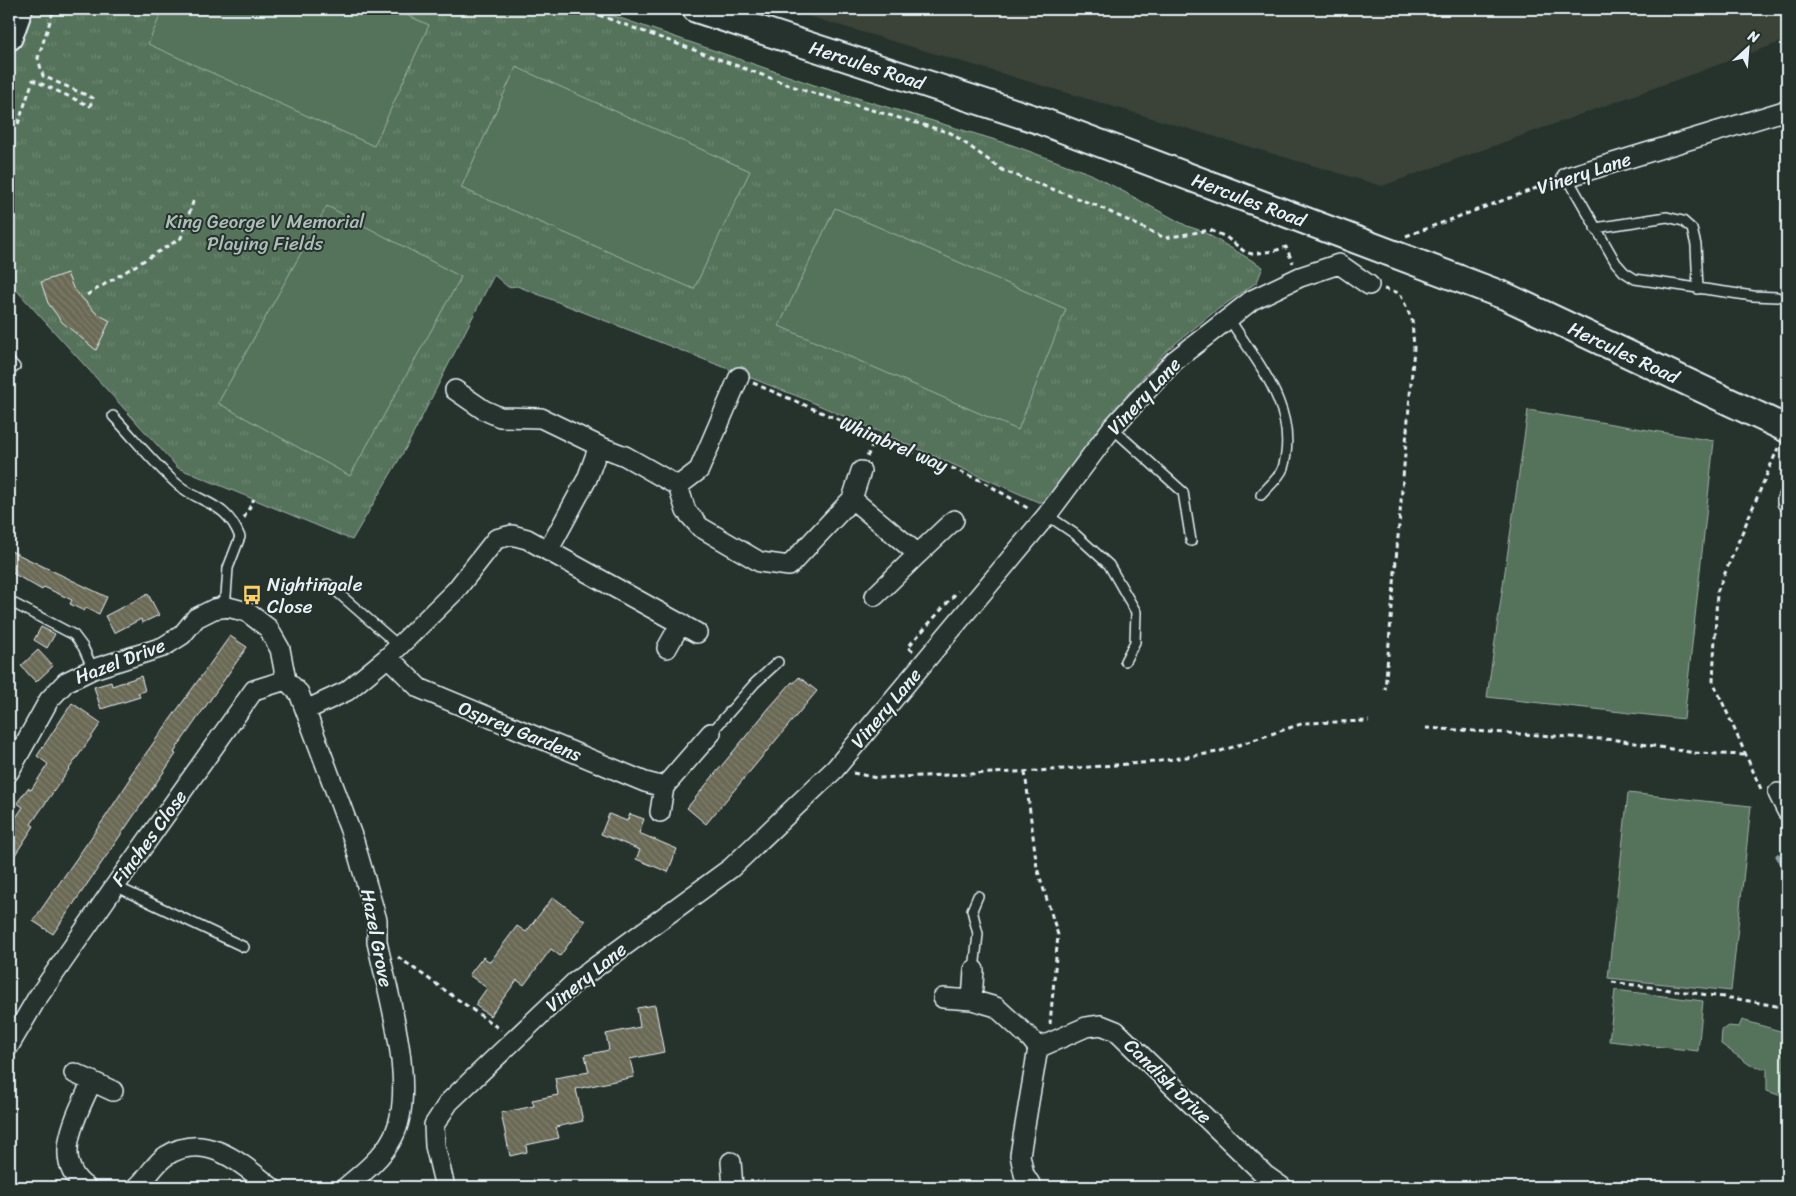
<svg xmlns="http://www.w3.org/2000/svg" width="1796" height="1196" viewBox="0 0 1796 1196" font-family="Sriracha,sans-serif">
<defs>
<pattern id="grass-tufts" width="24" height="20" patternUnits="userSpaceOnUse" patternTransform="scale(1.25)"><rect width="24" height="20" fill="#55725a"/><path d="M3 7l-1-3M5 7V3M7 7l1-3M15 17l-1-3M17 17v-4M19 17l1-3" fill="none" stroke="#6d8772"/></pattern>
<pattern id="building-back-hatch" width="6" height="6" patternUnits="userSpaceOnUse" patternTransform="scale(1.25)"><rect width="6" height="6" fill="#6a6954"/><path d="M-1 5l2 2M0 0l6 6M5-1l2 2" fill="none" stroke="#7f7f6d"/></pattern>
</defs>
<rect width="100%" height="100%" fill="#26332d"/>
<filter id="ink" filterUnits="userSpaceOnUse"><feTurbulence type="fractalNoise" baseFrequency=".02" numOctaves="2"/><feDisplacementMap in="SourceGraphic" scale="10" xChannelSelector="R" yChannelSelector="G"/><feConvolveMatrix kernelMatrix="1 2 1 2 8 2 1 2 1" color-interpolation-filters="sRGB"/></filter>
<g filter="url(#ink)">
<path fill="#3a4339" d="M784,9h1003v31l-405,146z"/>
<path fill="url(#grass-tufts)" stroke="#9eb2a9" d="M28,9h566l220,76 198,60 79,29 96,52 15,5 61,36 -6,15 -43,30 -49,40 -58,66 -58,84h-11l-231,-102 -290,-114 -9,1 -14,-12 -87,171 -55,94 -174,-72 -169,-186v-223z"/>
<path fill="#55725a" stroke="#9eb2a9" d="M163,9h230l36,16 -55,121 -226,-102z
M516,67l234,104 -56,118 -233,-101z
M327,206l134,71 -111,199 -132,-73z
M835,208l231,101 -48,121 -239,-104z
M1528,410l186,31 -30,278 -197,-22z
M1628,793l123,13 -20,185 -123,-13z
M1615,990l88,11 -5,50 -89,-10z
M1742,1020l45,13v65l-20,-7v-22l-17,-4 -29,-21 1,-14 6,-4 11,1z"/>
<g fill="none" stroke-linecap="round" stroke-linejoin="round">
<path stroke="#89a0a6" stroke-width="5" d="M1778,856l9,13"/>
</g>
<path fill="url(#building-back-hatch)" stroke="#e8f1f8" d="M67,273l6,15 23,25 14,8 -14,29 -34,-28 -14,-19 -7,-21z
M9,550l98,47 -8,17 -13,-6 -2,3 -14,-7 2,-4 -28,-13 -2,3 -33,-19z
M148,594l11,21 -17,8 -1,-4 -27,14 -9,-17z
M41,627l14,7 -8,14 -13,-8z
M230,636l17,11 -69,99 -4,7 2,1 -123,180 -20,-13 73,-105 25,-38 -2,-1z
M38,650l15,16 -17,16 -15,-16z
M141,676l4,15 -7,2 2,4 -39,12 -7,-22 17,-5 1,4z
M799,677l18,14 -111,133 -19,-16 82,-100 23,-26 2,1z
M72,703l29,20 -70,101 3,2 -25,38v-36l14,-21 -6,-4 11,-15 3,2 17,-26 -11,-8z
M609,814l18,7 3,-7 14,5 -5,14 38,16 -9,23 -32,-13 4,-9 -39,-16z
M553,897l32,24 -25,35 -9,-7 -27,36 -7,-5 -27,36 -15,-11 12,-17 -18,-13 14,-18 7,5 27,-36 9,6z
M655,1005l9,47 -34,7 4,18 -58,12 7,32 -27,6 3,11 -33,7 1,7 -17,4 -9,-43 33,-7 -2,-6 26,-5 -3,-17 34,-6 -4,-17 24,-5 -3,-16 34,-7 -3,-19z"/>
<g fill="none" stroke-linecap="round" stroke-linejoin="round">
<defs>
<path id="lane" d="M1567,177l49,86 8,9 11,7 118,17 24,1
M1595,228l72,-11 16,4 9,8 4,16 2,44
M1228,317c29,46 72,93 55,151 -3,9 -15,19 -22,27
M9,361l6,6
M113,416c21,22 41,48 64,68 25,21 49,17 63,53l-12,31 -2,28 -9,10
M1112,428l71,64 8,49
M1047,515l28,19 34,31 27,47 -1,30 -10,19
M328,584l71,62
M9,601l65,34 9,12 10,22
M711,733l44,-50 23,-21
M115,886l129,61
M974,970l4,-36 -6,-24 6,-14"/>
<path id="street" d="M1567,177l220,-67
M455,390l29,20 16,7 41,1 58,28
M678,486l21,-16 40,-93
M852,499l66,55 -43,42
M1787,499v3
M548,551l39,-72 12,-33 26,10 53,30 8,25 14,16 60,35 29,4 63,-67 9,-28
M918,554l36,-34
M667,648l14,-25
M388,657l31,31 226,94 19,5 47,-54
M306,710l41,-19 41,-34 68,-67 40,-51 16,-4 15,4 170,94
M9,772l40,-72 17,-18 27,-13 70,-22 19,-12 14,-17 18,-9 14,-2 19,5 21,16 12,21 6,31
M1778,793l9,18
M660,812l4,-25
M943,998l29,2 2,-30
M972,1000l24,7 35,32 7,9 48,-21 15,-2 15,6 149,144 17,12
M9,1046l27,-46 79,-114 139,-196 32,-10 13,13 55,148 23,79v22c11,52 41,148 16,195 -10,20 -30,36 -47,50
M74,1073l39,18
M731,1162l2,25
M86,1187c-37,-26 -8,-74 6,-106
M137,1187c11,-9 17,-23 29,-31 39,-26 76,8 105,31
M445,1187l-10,-41 -1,-21 15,-23 126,-120 156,-114 104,-99 212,-254 65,-87 62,-67 78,-61 48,-23 39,-13 30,21
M1032,1187l-8,-13 -4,-19 18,-107"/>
<g id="secondary">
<path id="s1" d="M696,9l345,112 464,175 282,133"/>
<path d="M9,37l10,-28"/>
</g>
</defs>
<use href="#lane" stroke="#e8f1f8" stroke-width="12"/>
<use href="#street" stroke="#e8f1f8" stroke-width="22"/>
<use href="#secondary" stroke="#e8f1f8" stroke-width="30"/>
<path stroke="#e8f1f8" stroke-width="3" stroke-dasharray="5 4" stroke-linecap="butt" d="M582,9l224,82 145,42 53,38 91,34 70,33 45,-8 16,7 19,15 7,2 22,-3 12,-4 7,16
M18,124l15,-44 57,26 3,-8 -50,-22 -5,-18 16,-49
M1406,236l147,-54
M1384,289l16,4 12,27 2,28 -29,342
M87,295l94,-57 13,-39
M753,383l229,98 47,28
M867,457l9,-19
M244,518l10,-19
M913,651l-5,-4 50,-56
M1426,728l191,12 78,13 51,2
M1025,772l12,96 21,67 -8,89
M853,773l24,5 161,-7 116,-9 64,-10 86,-29 65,-2
M1761,789l-48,-108 4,-89 61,-144
M398,957l103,73
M1612,982l126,17 49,9"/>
<use href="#lane" stroke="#26332d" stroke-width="9"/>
<use href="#street" stroke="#26332d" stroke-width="19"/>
<use href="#secondary" stroke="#26332d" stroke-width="26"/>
</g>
</g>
<defs>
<symbol id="bus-bare" viewBox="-9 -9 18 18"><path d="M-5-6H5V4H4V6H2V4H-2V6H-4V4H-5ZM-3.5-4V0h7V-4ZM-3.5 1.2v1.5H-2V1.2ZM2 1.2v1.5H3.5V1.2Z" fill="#ffd166" stroke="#26332d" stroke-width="2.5" paint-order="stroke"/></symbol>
</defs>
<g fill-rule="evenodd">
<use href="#bus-bare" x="238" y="581" width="28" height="28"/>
</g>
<g text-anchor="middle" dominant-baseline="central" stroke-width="4" stroke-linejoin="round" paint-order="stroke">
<g font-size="19" fill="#e8f1f8" stroke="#26332d">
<text stroke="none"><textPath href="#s1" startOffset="180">Hercules Road</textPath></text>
<text transform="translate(1584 173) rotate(-18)">Vinery Lane</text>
<text stroke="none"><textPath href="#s1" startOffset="585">Hercules Road</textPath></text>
<text stroke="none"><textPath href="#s1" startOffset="990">Hercules Road</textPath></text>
<text transform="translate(1144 396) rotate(-47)">Vinery Lane</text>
<text transform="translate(894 444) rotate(23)">Whimbrel way</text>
<text transform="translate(120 661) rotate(-21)">Hazel Drive</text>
<text transform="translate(886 708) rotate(-50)">Vinery Lane</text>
<text transform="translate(520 731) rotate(22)">Osprey Gardens</text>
<text transform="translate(149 838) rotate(-54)">Finches Close</text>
<text transform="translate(377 938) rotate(79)">Hazel Grove</text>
<text transform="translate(586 977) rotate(-39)">Vinery Lane</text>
<text transform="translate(1168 1081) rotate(44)">Candish Drive</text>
</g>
<g font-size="19" fill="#adbeb9" stroke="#26332d">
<text x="265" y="221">King George V Memorial<tspan x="265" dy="22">Playing Fields</tspan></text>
</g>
<g font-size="19" fill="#e8f1f8" stroke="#26332d" text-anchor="start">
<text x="267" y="584">Nightingale<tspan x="267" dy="22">Close</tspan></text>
</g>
</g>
<rect width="1796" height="1196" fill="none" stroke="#26332d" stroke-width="30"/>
<rect x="15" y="15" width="1766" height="1166" fill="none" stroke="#e8f1f8" stroke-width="2" filter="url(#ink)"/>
<g transform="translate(1748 48) rotate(26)" stroke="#26332d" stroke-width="4" paint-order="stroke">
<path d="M0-4L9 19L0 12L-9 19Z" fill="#e8f1f8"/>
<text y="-8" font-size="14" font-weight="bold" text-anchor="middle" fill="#e8f1f8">N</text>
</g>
</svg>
